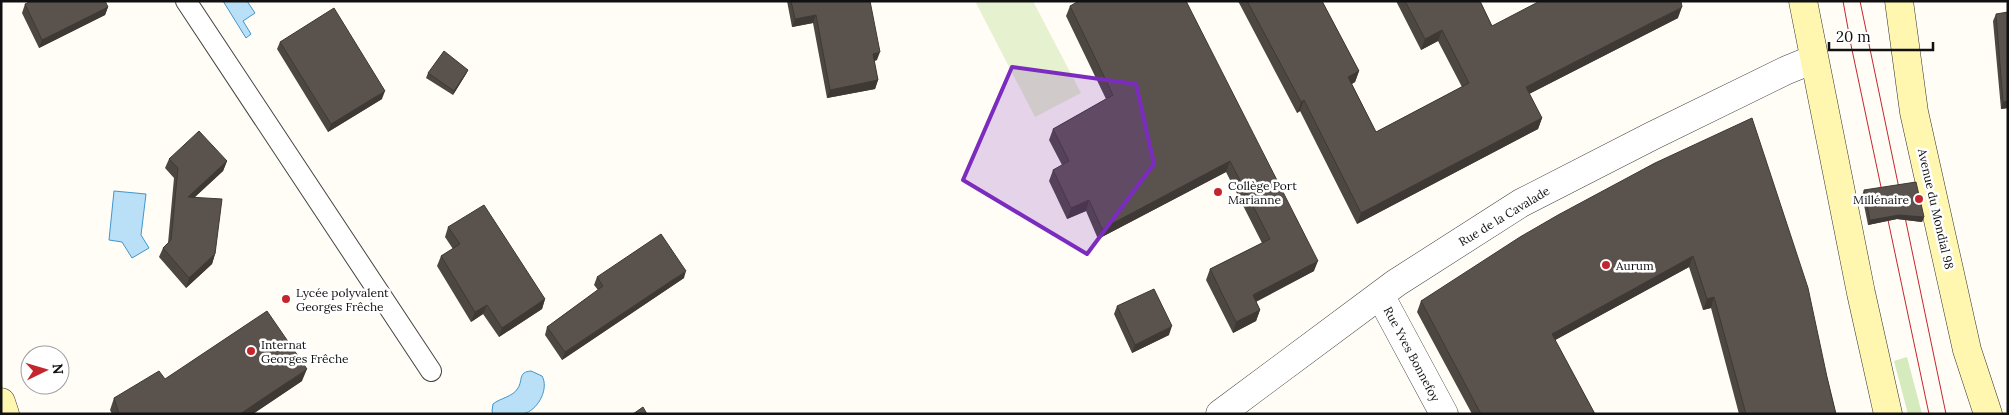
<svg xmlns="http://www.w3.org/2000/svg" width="2009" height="415" viewBox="0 0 2009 415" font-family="Lora,serif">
<rect width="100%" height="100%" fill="#fffdf5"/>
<path fill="#d5ebbd" d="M1907,357l15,57h-14l-14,-53z"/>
<path fill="#e6f2cf" d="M975,1h58l48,92 -46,24z"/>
<path fill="#b9e0f7" stroke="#3f96cf" d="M223,1h24l8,12 -12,8 8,13 -5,4z
M114,191l32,3 -5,41 8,13 -17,10 -10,-16 -13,-2z
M531,371l11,5c7,12 -3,32 -16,37 -8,2 -23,1 -33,1l-1,-3 1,-7c7,-6 20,-7 25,-16 5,-8 0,-16 13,-17z"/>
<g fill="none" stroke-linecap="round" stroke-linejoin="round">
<defs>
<path id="lane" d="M186,1l245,370"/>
<path id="street" d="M1380,295l64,119
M1220,414l176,-131 125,-80 131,-67 135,-66 27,-11"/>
<path id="secondary" d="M1803,1l58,292 27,121
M1899,1l15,111 53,238 21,64
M1,402l4,12"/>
</defs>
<use href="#lane" stroke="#444" stroke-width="22"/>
<use href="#street" stroke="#444" stroke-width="29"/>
<use href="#secondary" stroke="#333" stroke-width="29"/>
<use href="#lane" stroke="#fff" stroke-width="20"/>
<use href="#street" stroke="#fff" stroke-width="28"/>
<use href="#secondary" stroke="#fff6b0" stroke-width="28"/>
<path stroke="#c4262e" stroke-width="1" d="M1843,1l8,44 78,369
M1860,1l86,413"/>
</g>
<path fill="#4d4742" d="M787,1h83l7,59 -3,1 4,19 -3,9 -48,9 -14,-75 -21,4z
M1186,1l128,270 -58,31 4,8 -4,11 -23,12 -27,-53 4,-11 52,-26 -36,-71 -128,67 -12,-28 -19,8 -18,-38 4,-11 9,-5 -13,-25 4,-11 53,-30 -40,-83 4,-10z
M1238,1h84l37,70 -4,11 -3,2 24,48 86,-45 -24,-46 -17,9 -25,-49h84l12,25 186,-8 -149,76 13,24 -4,11 -181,95 -57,-113 -3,2z
M25,4l83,3 -3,8 -66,33 -17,-35z
M1996,14l12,94 -7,1 -8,-88z
M280,42l102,57 -54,33 -51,-83z
M468,70l-2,4 -13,21 -27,-17 2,-5z
M169,159l58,2 -4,10 -28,26 20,57 -3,10 -26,24 -27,-31 4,-9 5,-5 6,-65 -9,-10z
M1655,163l172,214 9,37h-97l-28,-106 -8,2 -14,-43 -134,73 40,74h-123l-55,-102 4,-11z
M1864,190l60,27 -2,5 -25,-3 -29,6 -6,-30z
M448,227l97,72 -3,10 -43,28 -16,-23 -12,8 -34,-56 4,-10 12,-7 -8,-12z
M597,277l87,1 -122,82 -17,-25 2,-8 51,-37 -4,-5z
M1117,306l52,29 -37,18 -18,-39z
M165,379l137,2 -49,33h-141l-2,-4 4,-12z"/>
<path fill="#3f3936" d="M108,7l-3,8 -66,33 3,-8z
M1682,7l-4,11 -157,80 5,-11z
M816,15l-3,8 -21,4 3,-8z
M1442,30l-4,11 -17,9 4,-11z
M880,52l-3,8 -7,2 3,-8z
M468,70l-2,4 -13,21 1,-4z
M1359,71l-4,11 -11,6 4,-11z
M878,80l-3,9 -48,9 3,-8z
M385,91l-3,8 -54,33 3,-8z
M1304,100l-4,11 -3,2 4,-11z
M2008,101v7l-7,1 2,-7z
M1542,118l-4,11 -181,95 4,-11z
M227,161l-4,10 -38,35 3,-9z
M1230,161l-4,11 -128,67 4,-10z
M1089,200l-3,11 -19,8 4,-11z
M1899,215l25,2 -2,5 -25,-3 -29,6 2,-5z
M215,254l-3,10 -26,24 3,-10z
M1693,256l-4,11 -141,77 4,-10z
M1318,261l-4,10 -65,34 4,-10z
M686,271l-2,7 -122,82 3,-8z
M1714,297l-3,11 -8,2 4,-11z
M545,299l-3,10 -43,28 3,-9z
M487,305l-4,9 -12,8 4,-10z
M1260,310l-4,11 -23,12 3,-11z
M1172,326l-3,9 -37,18 3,-8z
M307,369l-5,12 -49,33h-13z"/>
<path fill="#5a524d" stroke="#3f3936" d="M31,1h74l3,6 -66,33 -17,-36z
M791,1h79l10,51 -7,2 5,26 -48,10 -14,-75 -21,4z
M1079,1h107l132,260 -65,34 7,15 -24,12 -26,-53 60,-30 -40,-78 -128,68 -13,-29 -18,8 -18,-38 16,-9 -16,-32 60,-34 -43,-89z
M1247,1h75l37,70 -11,6 28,55 93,-49 -27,-53 -17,9 -20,-38h75l12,25 48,-25h141l1,6 -156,80 16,31 -181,95 -57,-113 -3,2z
M334,8l51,83 -54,33 -51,-82z
M2008,12v89l-5,1 -7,-88z
M444,51l24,19 -14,21 -26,-18z
M1752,118l56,170 19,89 9,37h-90l-32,-117 -7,2 -14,-43 -141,78 43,80h-114l-60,-113 99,-64 38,-22 97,-52z
M199,131l28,30 -39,36 34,2 -7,55 -26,24 -26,-30 8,-8 7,-72 -9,-9z
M1916,182l8,35 -25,-2 -29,5 -6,-30z
M484,205l61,94 -43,29 -15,-23 -12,7 -34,-56 19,-12 -12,-17z
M661,234l25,37 -121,81 -18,-25 56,-41 -6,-9z
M1154,289l18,37 -37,19 -18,-39z
M267,311l40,58 -67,45h-121l-5,-16 45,-27 6,8z
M643,407l4,7h-14z"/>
<path fill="#7b2cbf" fill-opacity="0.2" stroke="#7b2cbf" stroke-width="4" stroke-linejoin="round" d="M1012,67l124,17 18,80 -67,90 -124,-74z"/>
<g fill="#c4262e" stroke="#fff" stroke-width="2">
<circle cx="1218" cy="192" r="5"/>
<circle cx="1919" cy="199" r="5"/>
<circle cx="1606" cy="265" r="5"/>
<circle cx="286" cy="299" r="5"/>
<circle cx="251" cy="351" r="5"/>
</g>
<g text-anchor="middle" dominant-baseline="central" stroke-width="5" stroke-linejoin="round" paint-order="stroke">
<g font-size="12" fill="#111" stroke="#fff" text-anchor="start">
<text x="1228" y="185">Collège Port<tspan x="1228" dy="14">Marianne</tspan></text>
<text x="1909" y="199" text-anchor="end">Millénaire</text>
<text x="1616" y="265">Aurum</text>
<text x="296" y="292">Lycée polyvalent<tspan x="296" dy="14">Georges Frêche</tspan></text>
<text x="261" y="344">Internat<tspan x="261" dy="14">Georges Frêche</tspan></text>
</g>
<g font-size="12" fill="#111" stroke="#fff">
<text transform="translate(1936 209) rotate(77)">Avenue du Mondial 98</text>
<text transform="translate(1504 216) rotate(-31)">Rue de la Cavalade</text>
<text transform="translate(1412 354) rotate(62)">Rue Yves Bonnefoy</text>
</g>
</g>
<rect width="2009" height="415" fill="none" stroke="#111111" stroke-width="5"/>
<g transform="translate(45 370) rotate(85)"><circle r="24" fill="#ffffff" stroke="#a0a0a0"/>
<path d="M0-4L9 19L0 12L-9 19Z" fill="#c4262e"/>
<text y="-8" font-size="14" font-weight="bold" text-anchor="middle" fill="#111111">N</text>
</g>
<path d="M1829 42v8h104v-8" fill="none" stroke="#111111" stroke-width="2.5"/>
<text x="1836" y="42" font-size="15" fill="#111111" stroke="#ffffff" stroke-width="4" paint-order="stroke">20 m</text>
</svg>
